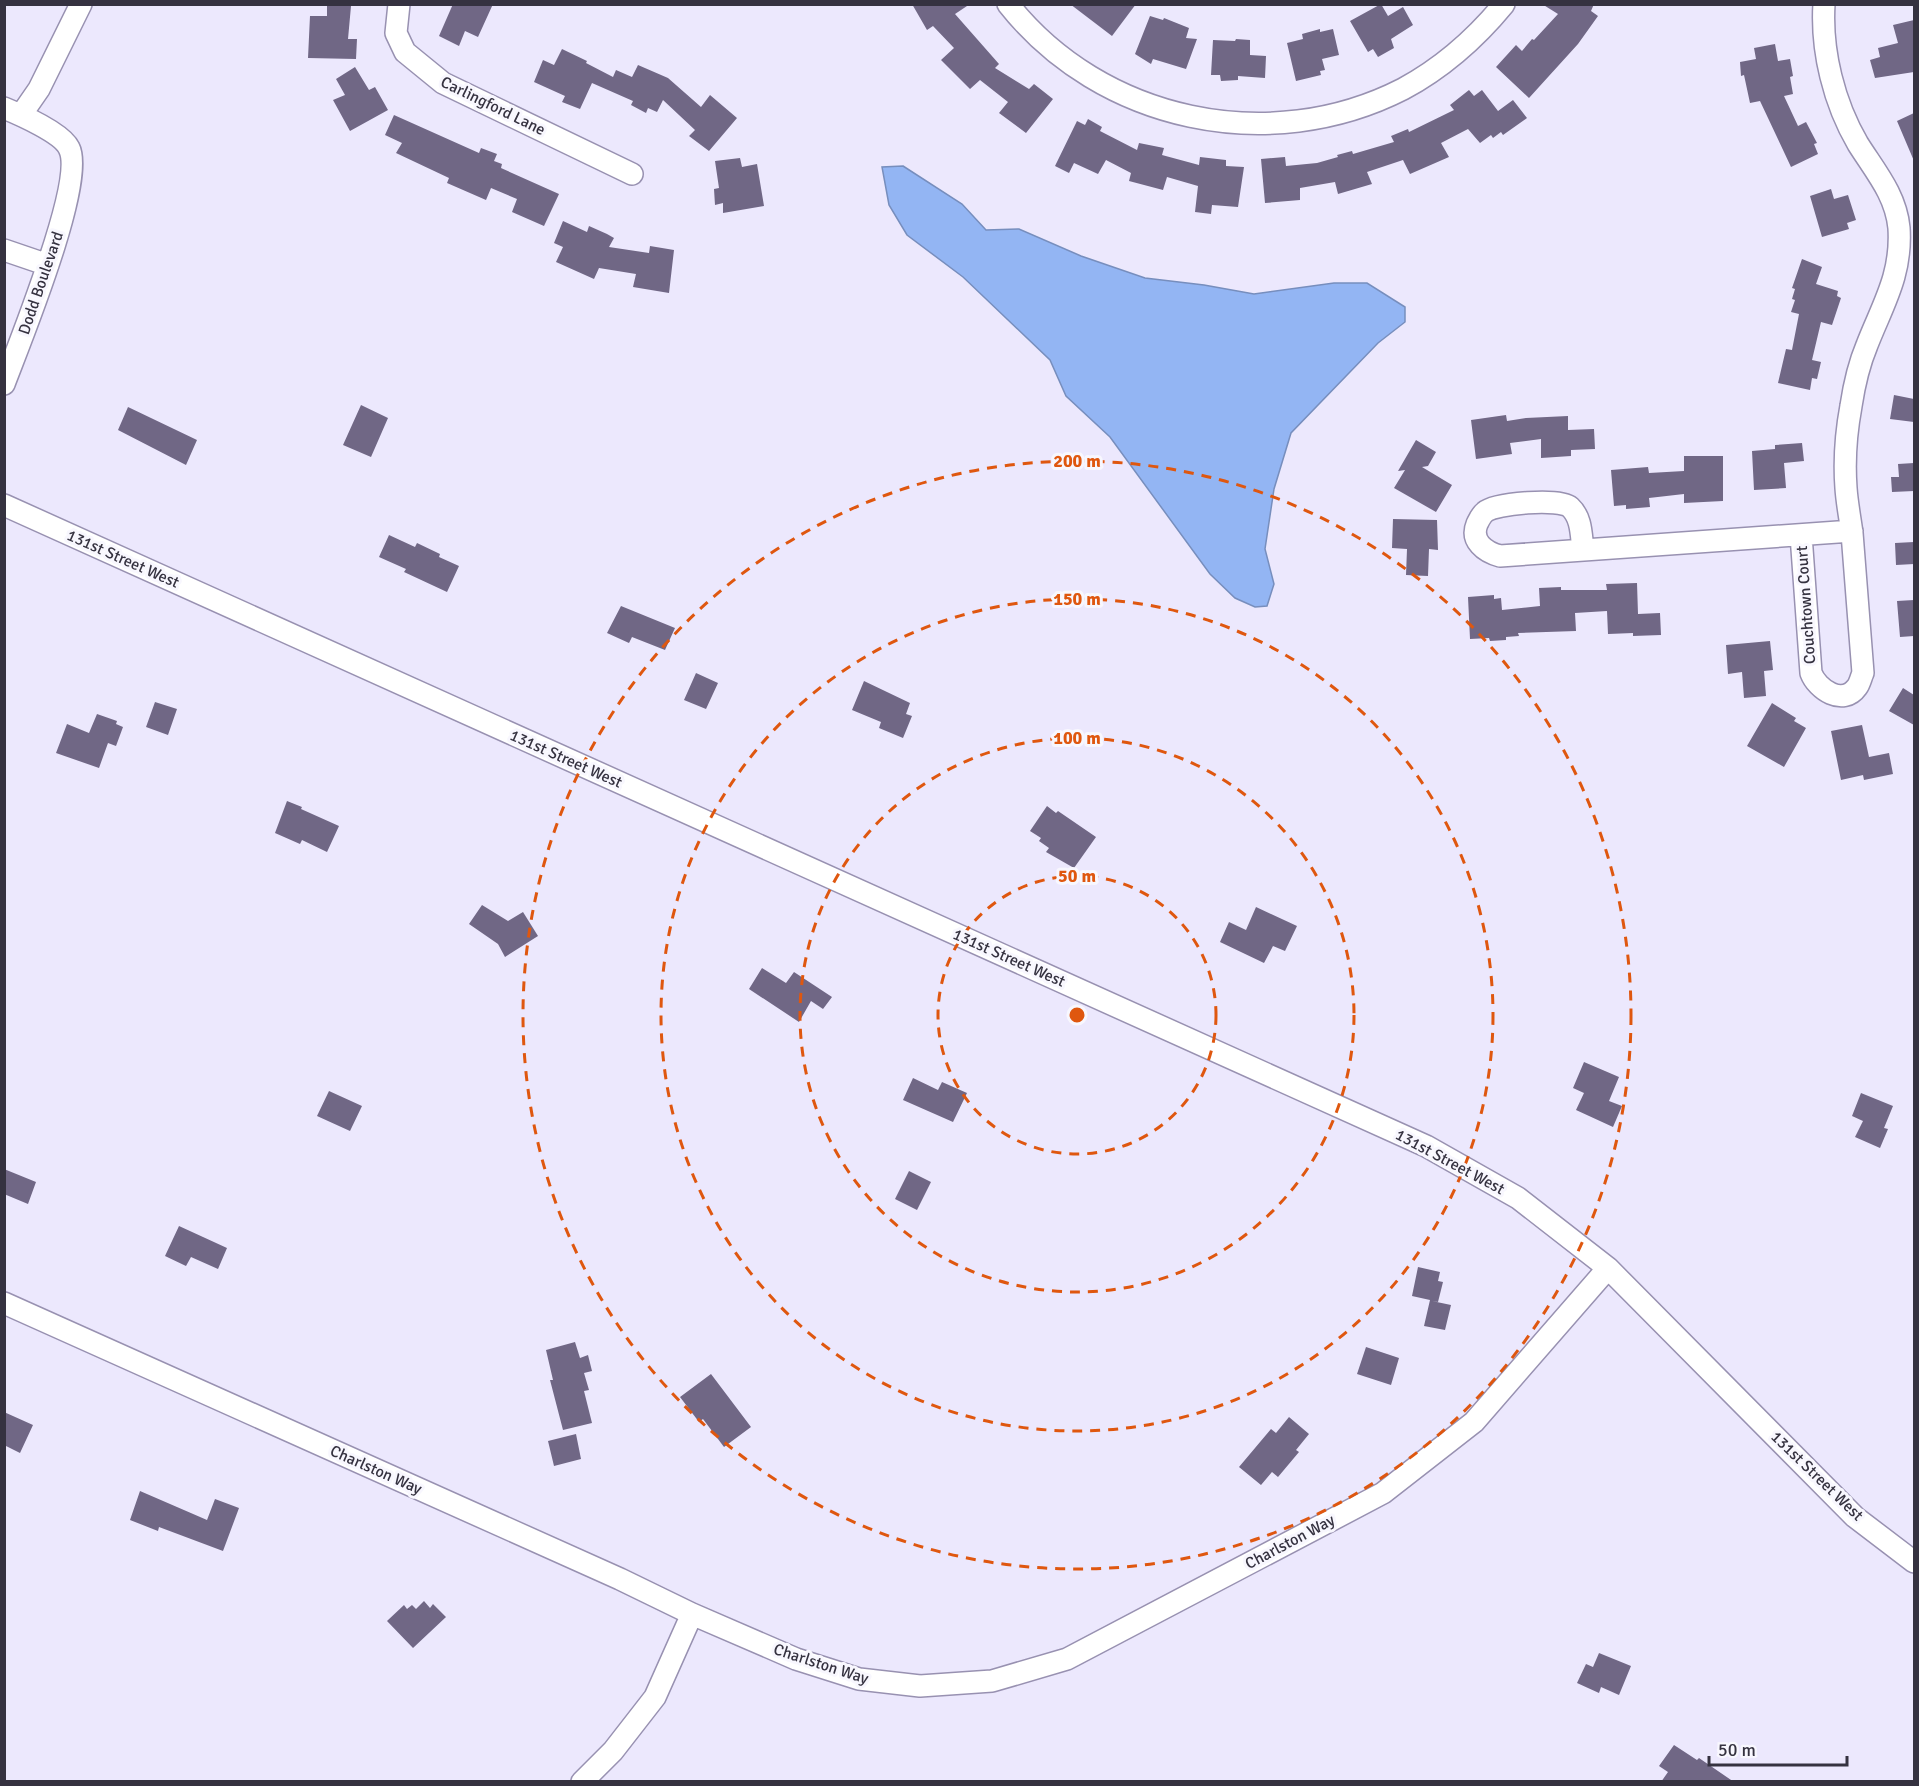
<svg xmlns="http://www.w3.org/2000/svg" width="1919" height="1786" viewBox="0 0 1919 1786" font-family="Signika,sans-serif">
<rect width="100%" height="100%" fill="#ece8fd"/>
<path fill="#93b5f3" stroke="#778ebd" stroke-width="1.5" d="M903,166l59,38 24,26 33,-1 62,27 64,22 59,7 50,9 80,-11h33l38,24v15l-27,21 -87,90 -17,56 -9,60 9,35 -7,22 -12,1 -20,-9 -25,-24 -100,-137 -44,-41 -16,-36 -87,-83 -56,-42 -18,-30 -7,-38z"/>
<path fill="#706785" d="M453,4h40l-15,33 -13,-6 -6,15 -20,-10z
M912,4h58l-15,10 44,50 -4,4 34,21 5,-5 19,15 -27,34 -27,-20 9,-11 -28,-22 -10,9 -29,-29 13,-12 -21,-22 -6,4z
M1070,4h66l-24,32z
M1381,4l7,12 15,-9 10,18 -22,14 3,9 -16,9 -5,-8 -5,3 -18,-31z
M1542,4h52l-3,7 7,5 -20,28 -49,54 -33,-31 20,-22 6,6 10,-12 2,1 24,-26z
M327,6h24l-3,33h9l-1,20 -48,-1 2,-42h17z
M1150,16l13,4 1,-2 25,10 -3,10 11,1 -11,30 -33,-10 -2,5 -16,-10z
M1914,20v52l-39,6 -5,-18 10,-3 -2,-9 20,-5 -5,-18z
M1320,29v3l13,-3 6,26 -17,4 3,11 -5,1 1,4 -25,6 -9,-38 16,-4 -1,-5z
M1236,39l14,1v15l16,1 -1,22 -27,-2v4l-17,1 -1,-6h-9l2,-35 22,1z
M1775,44l3,17 12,-2 3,17 -3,1 3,17 -9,2 14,30 8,-4 11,21 -3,1 4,10 -27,13 -31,-66 -10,2 -6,-28 -3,1 -1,-14 16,-3 -2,-11z
M562,49l25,12 -1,2 27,14 3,-7 16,7 6,-12 30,13 33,29 9,-12 27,23 -28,33 -20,-15 6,-6 -32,-30 -6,12 -9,-4 -2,5 -15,-8 2,-4 -41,-18 -12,26 -18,-7 3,-6 -31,-14 9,-22 11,5z
M355,67l14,23 6,-3 13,23 -38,21 -17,-31 12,-5 -9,-16z
M1469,90l5,6 8,-6 16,21 15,-11 14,18 -24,17 -2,-3 -8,6 -2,-3 -11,8 -12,-14 -27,14 8,14 -39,17 -7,-14 -36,12 5,12 -34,10 -3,-12 -35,6v12l-35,3 -4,-44 24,-2 1,9 31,-3 21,-6 -1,-2 15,-4 1,3 41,-12 -3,-6 17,-7 1,3 45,-22 -4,-5z
M1914,113v48l-17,-40z
M394,115l85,38 2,-5 16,6 -3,7 8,3 -1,4 58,26 -15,32 -32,-14 5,-13 -26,-11 -5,12 -39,-17 2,-5 -53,-25 6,-10 -17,-8z
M1088,119l14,8 -2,4 37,19 2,-7 25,5 -2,7 37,10 1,-8 26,3v6l18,1 -6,40 -26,-2 -1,9 -16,-2 3,-26 -31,-9 -4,13 -34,-9 2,-8 -25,-13 -8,14 -24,-11 -5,10 -14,-7 22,-45 8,4z
M740,158l2,9 15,-3 7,42 -41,7v-10l-8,2 -1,-16 5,-1 -4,-27z
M1831,189l3,10 14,-4 8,25 -9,3 2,6 -27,8 -12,-41z
M563,221l24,11 2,-6 18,8 7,4 -5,9 40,6 1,-7 24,4 -5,43 -36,-6 3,-13 -37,-6 -5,11 -38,-17 7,-15 -9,-4z
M1802,259l20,8 -6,17 22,7 -1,5 4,2 -9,27 -11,-3 -9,38 9,2 -4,17 -5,-1 -2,12 -32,-7 8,-34 6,1 7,-36 -8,-2 4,-12 -3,-1 3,-10 -3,-1z
M1894,395l20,4v23l-24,-3z
M361,405l27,13 -17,39 -28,-12z
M128,407l69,33 -11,25 -68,-35z
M1506,415l1,6 19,-3 42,-2v14l26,-1 1,20 -24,1v6l-30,2v-19l-31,4 2,11 -36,5 -5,-39z
M1416,440l20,12 -8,14 -6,1 30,18 -16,27 -42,-24 11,-18 -7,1z
M1802,443l2,18 -20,2 2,25 -32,2 -2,-39 23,-2v-4z
M1684,456h39v45l-39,2v-9l-35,4 1,9 -24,2v-4l-12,1 -3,-36 37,-3 1,6 35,-2z
M1914,463v28l-22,1 -1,-15h8l-1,-13z
M1393,519l44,1 1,30 -9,-1 -1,27 -22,-1 1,-26 -15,-1z
M389,535l26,12 2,-4 23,11 -1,3 20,9 -12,26 -43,-20 2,-3 -27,-12z
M1914,542v22l-18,1 -1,-22z
M1637,583l1,31 22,-1 1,22 -28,1v-3l-25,1 -1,-23 -32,2 1,18 -58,2 1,3 -13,1v3l-16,1 -1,-3 -19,1 -2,-42 26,-2v4l7,-1 1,12 38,-4 -1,-18 22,-1v3h46l-1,-6z
M1914,600v36l-14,1 -3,-36z
M621,606l54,22 -10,22 -33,-13 -3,6 -22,-10z
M1770,641l3,29 -9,1 2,25 -22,2 -2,-26 -14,2 -2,-29z
M696,673l22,10 -12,26 -22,-9z
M864,681l46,22 -4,11 6,2 -9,22 -24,-10 2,-6 -29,-12z
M1903,688l11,7v30l-25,-14z
M155,702l22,7 -9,26 -22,-8z
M1772,703l24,15 -2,3 12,7 -22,39 -37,-21z
M97,714l20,7 -1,3 7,3 -7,19 -8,-3 -9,25 -43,-15 11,-29 22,9z
M1862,725l7,32 20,-4 4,21 -29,6 -1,-5 -22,5 -10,-49z
M287,801l15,6 -1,2 38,17 -12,26 -25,-12 -2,4 -25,-11z
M1047,806l9,7 2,-2 38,26 -22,31 -28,-16 3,-4 -10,-7 2,-3 -11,-7z
M482,905l26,16 15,-9 15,24 -33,21 -7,-13 -29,-20z
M1256,907l41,19 -12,25 -12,-5 -9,17 -44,-21 9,-20 17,8z
M762,968l24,15 8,-11 38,25 -9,12 -12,-8 -12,21 -50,-33z
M1584,1062l35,15 -10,24 13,5 -9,21 -37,-17 8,-17 -11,-5z
M913,1078l25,12 4,-8 25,11 -14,29 -50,-22z
M329,1091l33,15 -12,25 -33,-15z
M1861,1093l32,13 -9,22 4,1 -8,19 -25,-11 8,-16 -11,-5z
M4,1169l32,13 -8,22 -24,-10z
M909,1171l22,11 -14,28 -22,-11z
M179,1226l48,22 -9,21 -27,-12 -5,9 -21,-10z
M1418,1267l22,5 -2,9 5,1 -5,20 -6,-1 19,4 -6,25 -21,-4 6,-26 -18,-4z
M575,1342l5,16 8,-3 4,16 -8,2 5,17 -5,1 8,32 -29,7 -13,-50h3l-7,-30z
M1366,1347l33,11 -8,27 -34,-11z
M711,1374l40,53 -27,20 -21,-28 -4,3 -19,-25z
M4,1412l29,13 -13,28 -16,-8z
M1289,1417l20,17 -13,16 3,2 -21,25 -6,-5 -11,13 -22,-18 32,-38 5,4z
M576,1434l5,25 -27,7 -6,-25z
M140,1491l67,29 8,-21 24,9 -16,43 -64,-24 -1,4 -28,-11z
M424,1601l6,7 3,-4 13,13 -33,31 -26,-27 17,-16 3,4 5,-4 4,4z
M1599,1653l32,13 -12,29 -18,-8 -2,6 -22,-10 9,-19 7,3z
M1674,1745l23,15 2,-2 35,24h-73l7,-10 -9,-6z"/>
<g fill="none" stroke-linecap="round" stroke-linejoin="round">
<defs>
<path id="minor" d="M399,4l-3,29 9,19 38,31 189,91
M1008,4c93,118 262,153 395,85 39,-21 73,-51 101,-85
M4,108c17,7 58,25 65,40 17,33 -50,196 -65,236
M21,115l18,-26 42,-85
M4,250l44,15
M4,505l1422,641 92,52 90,70 247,249 59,45
M1801,535l10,138c6,16 32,34 46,14 3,-4 4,-10 6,-14 -4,-47 -7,-94 -11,-140 -2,-15 -5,-30 -6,-45 -2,-27 0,-55 5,-82 3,-20 8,-42 16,-61 16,-41 35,-70 32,-117 -3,-33 -24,-57 -41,-84 -24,-41 -37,-93 -34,-140
M1583,550c-2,-15 -1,-32 -13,-43 -10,-9 -75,-4 -85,5 -4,3 -6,8 -8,12 -7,17 8,28 23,32l352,-25
M4,1303l616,276 72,35 104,45 63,20 61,7 72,-5 75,-22 316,-166 91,-71 134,-154
M582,1782l31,-31 42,-54 37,-83"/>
</defs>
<use href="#minor" stroke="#9891b1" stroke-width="24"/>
<use href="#minor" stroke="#fff" stroke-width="21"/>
</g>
<g fill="none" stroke="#df570f" stroke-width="3" stroke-dasharray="10 8">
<circle cx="1077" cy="1015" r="139"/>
<circle cx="1077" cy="1015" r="277"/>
<circle cx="1077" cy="1015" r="416"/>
<circle cx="1077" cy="1015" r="554"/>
</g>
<g text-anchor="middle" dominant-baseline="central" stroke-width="6" stroke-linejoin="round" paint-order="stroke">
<g font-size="16" fill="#353240" stroke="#f8f7fe">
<text transform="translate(493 106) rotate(26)">Carlingford Lane</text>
<text transform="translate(41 283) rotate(-71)">Dodd Boulevard</text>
<text transform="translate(123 559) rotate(24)">131st Street West</text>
<text transform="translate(1806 605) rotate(-94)">Couchtown Court</text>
<text transform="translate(566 759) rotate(24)">131st Street West</text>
<text transform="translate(1009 958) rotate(24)">131st Street West</text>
<text transform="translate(1450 1162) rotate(28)">131st Street West</text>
<text transform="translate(376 1470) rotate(24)">Charlston Way</text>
<text transform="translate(1817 1476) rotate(44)">131st Street West</text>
<text transform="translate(1290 1542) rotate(-28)">Charlston Way</text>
<text transform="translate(821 1664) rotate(18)">Charlston Way</text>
</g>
</g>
<circle cx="1077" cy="1015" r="9" fill="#df570f" stroke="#f8f7fe" stroke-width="3"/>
<g font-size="18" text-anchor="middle" font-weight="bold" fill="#df570f" stroke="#f8f7fe" stroke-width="6" stroke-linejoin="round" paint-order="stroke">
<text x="1077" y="467">200 m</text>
<text x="1077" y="605">150 m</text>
<text x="1077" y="744">100 m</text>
<text x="1077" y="882">50 m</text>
</g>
<rect width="1919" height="1786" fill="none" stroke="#353240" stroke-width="12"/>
<path d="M1709 1756v9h138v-9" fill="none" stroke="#353240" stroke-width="3"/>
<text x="1718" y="1756" font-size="18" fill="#353240" stroke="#f8f7fe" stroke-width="4.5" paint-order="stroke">50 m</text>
</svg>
